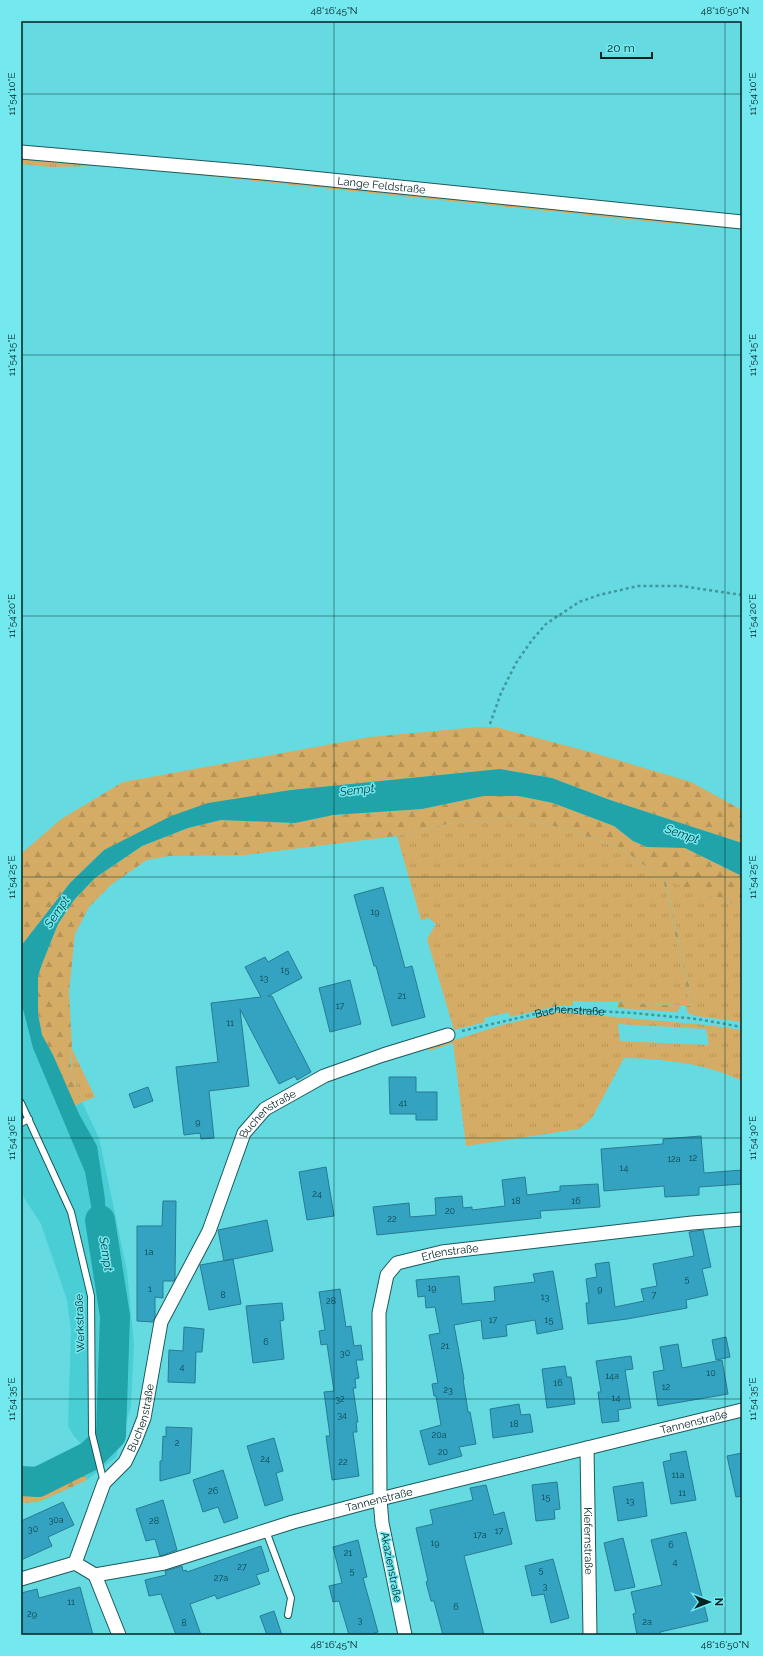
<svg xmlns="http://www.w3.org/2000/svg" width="763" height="1656" viewBox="0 0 763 1656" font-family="Raleway,sans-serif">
<defs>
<pattern id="grass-tufts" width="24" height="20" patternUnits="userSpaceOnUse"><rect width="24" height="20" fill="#d5ac65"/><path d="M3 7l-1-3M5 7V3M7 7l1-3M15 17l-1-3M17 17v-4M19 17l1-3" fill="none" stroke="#b59458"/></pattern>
<pattern id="forest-firs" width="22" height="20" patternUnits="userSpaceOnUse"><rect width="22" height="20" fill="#d5ac65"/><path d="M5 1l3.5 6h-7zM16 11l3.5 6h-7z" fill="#b59458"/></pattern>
</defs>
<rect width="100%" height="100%" fill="#65dae1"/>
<path fill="#4aced5" d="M21,972l32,83 22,51 7,-4 17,36 28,133 7,73 -3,62 -15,51 -29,23 -11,-23 5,-13 -8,-9 -5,-9 3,-96 -4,-30 -26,-76 -20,-31z"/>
<path fill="url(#grass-tufts)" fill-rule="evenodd" d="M21,159l41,1 680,66v3l-78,-6 -516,-53 -48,-4 -50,1 -29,-3z
M514,817l53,12 57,21 39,29 27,127 -72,-4 -61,-1 -73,17 1,4 -31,8 -27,-91 9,-15 -9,-7 -2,3h-4l-24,-84 50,-12z
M666,880l66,23 10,6v113l-46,-6z
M558,1012l149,13 35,5v51c-37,-18 -78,-22 -118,-23l-32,60 -13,11 -113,17 -13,-103 -24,8v-3l73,-23zM618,1024l88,5 3,16 -89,-4z
M72,1049l23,48 -13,5c-7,-18 -13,-32 -10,-53z"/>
<path fill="url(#forest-firs)" d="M479,727h17l98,26 97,29 51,28v33l-132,-43 -58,-22 -52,-9 -209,21 -187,60 -34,33 -49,63v-92l40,-35 62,-37 247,-45z
M484,796h35l34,7 61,23 19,15 14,6 38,1 57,28v33l-10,-6 -66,-22 30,135 -8,-3 -2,-7h4l-27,-127 -39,-29 -57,-21 -53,-12 -67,7 -50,12 -152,19 -76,1 -22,4 -35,24 -23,23 -14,27 -6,58 3,57 -2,13 4,19 8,21 -7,4 -22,-51 -11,-20 -4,-21v-38l4,-12 16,-40 16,-24 21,-22 47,-32 46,-18 33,-8 74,3 38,-8 89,-6z
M557,1001h16v5h-16l-47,11 -1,-5z
M618,1002l63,4 -4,6 -59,-4z
M81,1444l-5,13 11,23 -48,22 -18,1v-33l3,1 26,-8z"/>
<path fill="#20a3a9" d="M500,769l52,9 58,22 132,43v33l-57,-28 -38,-1 -14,-6 -19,-15 -61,-23 -34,-7h-35l-62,13 -89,6 -38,8 -74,-3 -33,8 -46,18 -47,32 -21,22 -16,24 -16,40 -4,12v38l4,21 11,20 26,59 18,32 8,53 1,60 -8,-15 -13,-72 -52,-124 -12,-47v-55l49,-63 34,-33 67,-34 37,-13 83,-13z"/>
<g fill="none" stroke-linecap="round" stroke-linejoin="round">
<path stroke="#20a3a9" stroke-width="30" d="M21,1481l17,1 52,-26 21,-21 4,-119 -15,-96"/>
</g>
<path fill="#34a3c1" stroke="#287b92" d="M383,887l22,81 7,-2 13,51 -33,9 -16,-60h-2l-20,-71z
M288,951l14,27 -34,18h4l39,76 -14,8 -2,-4 -16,8 -39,-75 9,77 -40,5 5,47 -13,1 -1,-6 -16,2 -8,-68 42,-5 -7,-59 50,-6 -16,-30 20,-10 3,5z
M350,980l11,44 -31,8 -11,-44z
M389,1077h27v15h21v28h-21v-6h-26z
M148,1087l5,14 -19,7 -5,-14z
M701,1136l3,37 38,-3v14l-43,3v8l-34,2 -1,-11 -60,5 -3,-42 62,-5v-5z
M326,1167l8,49 -27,4 -8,-48z
M525,1177l2,18 33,-4v-5l38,-2 2,23 -60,4 1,7 -164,17 -4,-28 36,-4 1,14 26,-2 -1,-17 27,-2 1,12 9,-1v3l33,-4 -3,-26z
M163,1201h13l-1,78 -1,2h-11v17l-8,-1v20l-2,5 -16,-1v-95h25z
M267,1220l6,31 -49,10 -6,-31z
M703,1230l8,37 -9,2 6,26 -22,5 1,8 -60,11 -39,5 -2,-21h3l-3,-24 11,-2 -2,-13 14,-2 6,45 29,-6 -3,-12 16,-3 -4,-22 41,-8 -5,-24z
M233,1259l8,45 -32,6 -9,-45z
M553,1271l10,58 -26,5 -2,-14 -29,5 1,11 -24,3 -2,-19 -27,5 10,54h-1l5,33h2l6,32 -17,3 3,9 -33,9 -9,-34 21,-6 -5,-29h-2l-2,-12 6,-1 -9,-48 11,-2 -5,-26 -9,1 -1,-12 -7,1 -2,-17 43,-4 3,28 33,-3 -1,-14 41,-5 -2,-8z
M340,1289l6,38 5,-1 3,20 7,-1 2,15h-7l3,18 -4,1 1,9h-3l5,34h-2l1,10h-4l6,44 -27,4 -6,-44h4l-6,-44 10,-1 -7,-47 -6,1 -2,-14 6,-1 -6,-38z
M282,1303l2,17 -4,1 4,38 -31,4 -7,-57z
M184,1327l20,2 -2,23h-6l-1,31 -27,-1 1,-32 14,1z
M726,1337l4,20 -14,3 -4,-20z
M678,1344l4,24 40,-8 6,34 -70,12 -5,-34 11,-2 -4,-23z
M631,1356l2,13 -8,1 6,38 -13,2 1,11 -17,2 -4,-31h3l-5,-31z
M565,1366l2,11h4l4,27 -28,4 -5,-39z
M519,1404l2,11 9,-1 3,18 -40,6 -3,-29z
M166,1427l26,1 -2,45 -30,8v-20h2l1,-25 3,1z
M274,1438l9,33 -7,2 7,27 -18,6 -18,-60z
M686,1451l10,49 -25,4 -8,-42 8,-2 -1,-6z
M742,1453v43l-6,1 -9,-41z
M223,1470l15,48 -14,5 -6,-16 -15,5 -10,-32z
M557,1482l3,27 -6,1 1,9 -19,2 -4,-36z
M643,1482l4,34 -29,5 -5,-34z
M486,1485l8,30 10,-3 8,32 -48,12 20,79h-41l-9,-34h-3l-5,-19 2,-1 -12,-53 17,-4 -3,-14 43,-10 -3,-12z
M163,1500l14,50 -17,6 -5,-17 -9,2 -10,-32z
M63,1502l11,23 -26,12 4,9 -31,14v-39z
M686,1532l22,89 -48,11 1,3h-24l-4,-21 3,-1 -5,-21 31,-7 -11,-45z
M623,1538l12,49 -20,4 -11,-48z
M358,1540l9,37 -4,1 15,54 -4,1 1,2h-26l-10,-34 -6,1 -4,-16 13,-3 -9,-36z
M261,1546l8,25 -13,4 4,9 -43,15 -2,-4 -25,9 11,31h-25l-15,-41 -12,2 -4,-16 21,-5 -1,-4 17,-5 1,5 3,-1 1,2z
M553,1559l16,59 -18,5 -7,-29 -12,2 -7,-30z
M80,1587l13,48h-72v-42l16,-4 2,9z
M274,1611l8,24h-15l-7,-19z"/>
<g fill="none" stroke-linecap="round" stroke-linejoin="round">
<defs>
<path id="lane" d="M21,1103l50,109 20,84 1,138 12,49
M21,1123l8,-4
M266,1531l25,67 -3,17"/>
<g id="street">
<path id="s2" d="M21,152l242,21 479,49"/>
<path id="s3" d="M587,1448l3,187"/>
<path id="s4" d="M75,1563l29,-80 21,-21 10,-21 9,-23 17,-96 48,-91 35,-98 21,-24 59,-33 59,-21 65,-20"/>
<path d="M95,1575l24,60"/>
<path id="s5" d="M21,1579l54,-16 20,12 69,-12 129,-41 87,-23 362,-89"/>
<path id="s6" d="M405,1635l-23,-112 -2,-24 -1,-186 8,-38 10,-12 45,-11 250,-29 50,-4"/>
</g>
</defs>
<use href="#lane" stroke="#1a5b5e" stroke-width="8"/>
<use href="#street" stroke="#1a5b5e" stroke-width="15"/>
<g stroke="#40979c" stroke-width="2.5" stroke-dasharray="3 3" stroke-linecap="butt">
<path d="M490,724l11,-31 15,-30 16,-23 14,-16 33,-22 20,-7 39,-9h43l61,9"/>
<path id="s1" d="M462,1031l95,-22 76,4 64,6 45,8"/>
</g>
<use href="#lane" stroke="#fff" stroke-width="6"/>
<use href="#street" stroke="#fff" stroke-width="13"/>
</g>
<path fill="none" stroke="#002325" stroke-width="1" stroke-opacity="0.45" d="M334,21v1614M725,21v1614M21,94h721M21,355h721M21,616h721M21,877h721M21,1138h721M21,1399h721"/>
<g text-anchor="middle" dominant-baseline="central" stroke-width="3" stroke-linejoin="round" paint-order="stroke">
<g font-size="9" fill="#0d434c">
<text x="375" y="912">19</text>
<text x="285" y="970">15</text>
<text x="264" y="978">13</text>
<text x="402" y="996">21</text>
<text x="340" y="1006">17</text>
<text x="230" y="1023">11</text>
<text x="403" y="1103">41</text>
<text x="198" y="1122">9</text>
<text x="693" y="1158">12</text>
<text x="674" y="1159">12a</text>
<text x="624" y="1168">14</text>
<text x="317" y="1194">24</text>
<text x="516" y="1201">18</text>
<text x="576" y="1201">16</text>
<text x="450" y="1211">20</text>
<text x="392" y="1219">22</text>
<text x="149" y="1252">1a</text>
<text x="687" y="1279">5</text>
<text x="432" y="1288">19</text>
<text x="150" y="1289">1</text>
<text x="600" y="1289">9</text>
<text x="223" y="1295">8</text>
<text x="654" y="1295">7</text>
<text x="545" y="1297">13</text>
<text x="331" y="1301">28</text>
<text x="493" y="1320">17</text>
<text x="549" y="1320">15</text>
<text x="266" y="1342">6</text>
<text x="445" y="1346">21</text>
<text x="345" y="1353">30</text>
<text x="182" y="1367">4</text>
<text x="711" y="1373">10</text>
<text x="612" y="1376">14a</text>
<text x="558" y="1383">16</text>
<text x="666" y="1387">12</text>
<text x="448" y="1390">23</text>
<text x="616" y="1398">14</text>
<text x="340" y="1399">32</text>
<text x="342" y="1415">34</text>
<text x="514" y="1424">18</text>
<text x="439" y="1435">20a</text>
<text x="177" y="1443">2</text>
<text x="443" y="1452">20</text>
<text x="265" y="1459">24</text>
<text x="343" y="1462">22</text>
<text x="678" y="1475">11a</text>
<text x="213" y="1491">26</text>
<text x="682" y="1493">11</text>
<text x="546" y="1497">15</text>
<text x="630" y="1501">13</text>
<text x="56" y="1520">30a</text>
<text x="154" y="1521">28</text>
<text x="33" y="1529">30</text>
<text x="499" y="1531">17</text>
<text x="480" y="1535">17a</text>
<text x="435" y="1543">19</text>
<text x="671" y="1545">6</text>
<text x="348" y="1553">21</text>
<text x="675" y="1562">4</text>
<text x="242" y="1567">27</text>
<text x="541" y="1570">5</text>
<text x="352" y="1571">5</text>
<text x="221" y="1578">27a</text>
<text x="545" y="1586">3</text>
<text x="71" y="1602">11</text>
<text x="456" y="1607">6</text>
<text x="32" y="1614">29</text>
<text x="360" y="1620">3</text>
<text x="647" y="1622">2a</text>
<text x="184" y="1623">8</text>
</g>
<g font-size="11" fill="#002325" stroke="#73e8ee">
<text stroke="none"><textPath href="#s2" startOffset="362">Lange Feldstraße</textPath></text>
<text stroke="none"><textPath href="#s1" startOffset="110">Buchenstraße</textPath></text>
<text stroke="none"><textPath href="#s4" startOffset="498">Buchenstraße</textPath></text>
<text stroke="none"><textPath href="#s6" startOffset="433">Erlenstraße</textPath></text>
<text transform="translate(80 1323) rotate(-92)">Werkstraße</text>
<text stroke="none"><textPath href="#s4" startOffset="162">Buchenstraße</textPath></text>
<text stroke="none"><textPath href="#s5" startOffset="698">Tannenstraße</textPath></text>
<text stroke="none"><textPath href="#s5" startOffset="374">Tannenstraße</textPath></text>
<text stroke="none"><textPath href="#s3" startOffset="93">Kiefernstraße</textPath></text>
<text transform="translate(391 1567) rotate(79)">Akazienstraße</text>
</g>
<g font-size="12" font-style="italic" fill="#00393c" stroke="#73e8ee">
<text transform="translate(357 790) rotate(-7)">Sempt</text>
<text transform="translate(682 834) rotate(19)">Sempt</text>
<text transform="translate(57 912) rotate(-56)">Sempt</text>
<text transform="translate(106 1254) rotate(81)">Sempt</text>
</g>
</g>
<rect width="763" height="1656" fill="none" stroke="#73e8ee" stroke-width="44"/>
<g transform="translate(709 1602) rotate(90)" stroke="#73e8ee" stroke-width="3" paint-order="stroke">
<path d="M0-3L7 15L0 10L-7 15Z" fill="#002325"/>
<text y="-6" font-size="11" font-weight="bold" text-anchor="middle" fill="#002325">N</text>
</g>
<path d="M601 52v6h51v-6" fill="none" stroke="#002325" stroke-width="2"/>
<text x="607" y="52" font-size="12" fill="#002325" stroke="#73e8ee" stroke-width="3" paint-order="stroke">20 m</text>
<rect x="22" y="22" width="719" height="1612" fill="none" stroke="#002325" stroke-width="1.5"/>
<g font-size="10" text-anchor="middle" fill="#002325">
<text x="334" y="14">48°16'45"N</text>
<text x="725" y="14">48°16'50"N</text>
<text transform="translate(752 94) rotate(-90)" y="4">11°54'10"E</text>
<text transform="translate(11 94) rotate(-90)" y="4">11°54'10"E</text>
<text transform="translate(11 355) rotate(-90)" y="4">11°54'15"E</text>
<text transform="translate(752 355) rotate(-90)" y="4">11°54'15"E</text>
<text transform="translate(752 616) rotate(-90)" y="4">11°54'20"E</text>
<text transform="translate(11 616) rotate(-90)" y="4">11°54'20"E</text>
<text transform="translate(752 877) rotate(-90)" y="4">11°54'25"E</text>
<text transform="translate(11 877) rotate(-90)" y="4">11°54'25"E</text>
<text transform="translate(11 1138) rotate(-90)" y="4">11°54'30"E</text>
<text transform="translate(752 1138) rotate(-90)" y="4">11°54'30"E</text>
<text transform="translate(11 1399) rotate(-90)" y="4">11°54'35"E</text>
<text transform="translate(752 1399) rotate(-90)" y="4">11°54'35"E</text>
<text x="334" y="1648">48°16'45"N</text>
<text x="725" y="1648">48°16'50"N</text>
</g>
</svg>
